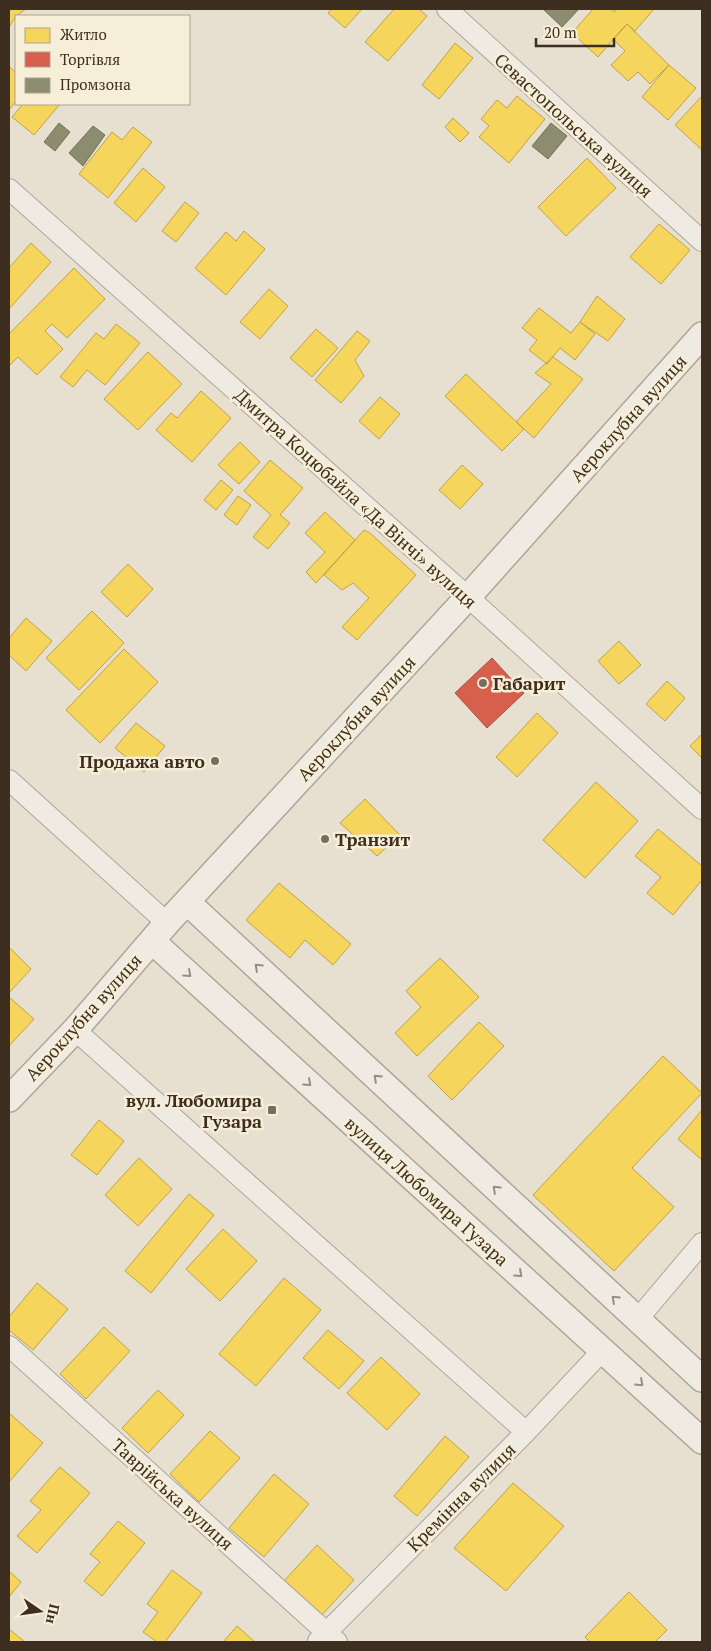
<svg xmlns="http://www.w3.org/2000/svg" width="711" height="1651" viewBox="0 0 711 1651" font-family="'PT Serif',serif">
<rect width="100%" height="100%" fill="#e7e0d1"/>
<path fill="#f6d55c" stroke="#bea34a" d="M9,9h17l-10,7 -7,11z
M331,9h31l-17,19 -17,-15z
M394,9h25l8,7 -39,45 -23,-19z
M593,9h17l4,3 3,-3h37l-19,22 -8,-7 -29,33 -26,-24z
M627,24l42,41 -19,19 -12,-12 -10,9 -17,-16 14,-14 -12,-12z
M455,43l18,15 -34,41 -17,-14z
M669,65l27,23 -28,32 -26,-23z
M9,66l7,7v28l-7,9z
M517,96l28,23 -36,44 -30,-26 10,-11 -8,-7 16,-19 10,8z
M702,96v54l-27,-25z
M23,104h37l-26,31 -22,-18z
M453,118l16,15 -9,9 -15,-15z
M133,127l19,15 -44,56 -29,-24 33,-42 10,8z
M587,158l29,30 -50,48 -28,-29z
M143,168l22,19 -29,35 -22,-19z
M185,202l14,11 -23,29 -14,-11z
M659,224l31,26 -29,34 -31,-27z
M244,231l21,18 -39,46 -31,-27 31,-36 10,9z
M31,243l20,19 -42,47v-41z
M74,268l31,31 -38,39 -15,-14 -7,7 18,18 -26,26 -19,-18 -9,9v-32z
M269,289l19,17 -28,33 -20,-17z
M597,296l28,23 -17,22 -28,-19z
M539,308l32,25 9,-11 15,12 -20,26 -15,-12 -13,16 -18,-14 8,-10 -15,-12z
M116,324l24,19 -35,42 -18,-15 -14,17 -13,-10 36,-44 8,6z
M316,329l22,19 -26,29 -22,-19z
M357,331l13,10 -15,19 9,16 -23,27 -26,-23z
M148,352l34,32 -44,46 -34,-31z
M553,357l30,22 -49,59 -18,-16 35,-38 -16,-11z
M466,374l58,55 -22,22 -57,-55z
M201,391l30,27 -39,44 -36,-32 15,-17 6,5z
M380,397l20,17 -21,25 -20,-18z
M240,442l20,20 -21,22 -21,-19z
M270,460l33,28 -23,27 10,8 -22,26 -15,-12 18,-22 -27,-24z
M462,465l21,19 -23,25 -21,-19z
M221,480l12,10 -17,20 -12,-10z
M238,496l13,9 -14,20 -13,-10z
M325,512l30,28 -39,43 -10,-11 19,-20 -20,-19z
M364,530l6,3 46,42 -59,65 -15,-13 27,-29 -16,-15 -11,7 -18,-15z
M128,564l25,25 -26,28 -26,-25z
M92,611l32,32 -45,47 -33,-32z
M26,618l26,23 -26,30 -17,-16v-17z
M619,641l22,24 -22,19 -21,-23z
M124,649l34,33 -58,61 -34,-33z
M667,681l18,17 -20,23 -19,-17z
M537,713l21,20 -41,44 -21,-20z
M136,723l29,23 -21,26 -29,-24z
M702,734v24l-12,-12z
M596,782l42,39 -53,57 -42,-38z
M365,799l35,36 -23,21 -37,-33z
M658,829l44,37v14l-29,35 -26,-22 14,-16 -26,-21z
M279,883l72,61 -18,21 -28,-25 -15,18 -44,-38z
M9,947l22,22 -22,24z
M440,958l39,39 -62,59 -22,-23 26,-26 -15,-16z
M9,997l25,22 -25,27z
M479,1022l25,24 -52,54 -24,-24z
M663,1056l39,37 -70,75 42,39 -60,64 -81,-76z
M702,1110v50l-24,-21z
M99,1120l25,21 -27,34 -26,-20z
M139,1158l33,31 -34,37 -33,-31z
M189,1194l25,21 -63,78 -26,-22z
M223,1229l34,32 -37,40 -34,-32z
M284,1278l37,32 -65,76 -37,-32z
M37,1283l31,26 -35,41 -24,-20v-13z
M104,1327l26,24 -44,48 -26,-25z
M328,1330l36,31 -25,28 -36,-31z
M381,1357l39,37 -33,36 -40,-37z
M158,1390l26,25 -36,38 -26,-25z
M9,1413l34,30 -34,39z
M210,1431l30,27 -41,44 -29,-28z
M445,1436l24,21 -52,59 -23,-20z
M60,1467l30,26 -53,60 -20,-17 24,-26 -11,-9z
M274,1474l35,30 -45,53 -35,-29z
M513,1483l51,43 -58,65 -52,-43z
M118,1521l27,22 -43,53 -18,-15 16,-19 -10,-8z
M317,1545l37,35 -33,36 -37,-35z
M172,1570l30,23 -37,49h-8l-14,-10 15,-20 -11,-8z
M9,1571l12,11 -12,15z
M629,1592l38,38 -12,12h-65l-5,-5z
M237,1626l18,16h-32z
M9,1629l16,13h-16z"/>
<path fill="#d6604d" stroke="#a85140" d="M492,658l32,35 -37,35 -32,-35z"/>
<path fill="#8c8c6e" stroke="#747057" d="M543,9h36l-17,18z
M59,123l11,9 -15,19 -11,-9z
M551,123l16,13 -19,23 -16,-13z
M93,126l12,9 -22,31 -14,-13z"/>
<g fill="none" stroke-linecap="round" stroke-linejoin="round">
<defs>
<path id="minor" d="M447,9l255,232
M9,189l459,408 234,212
M9,780l158,143
M75,1030l451,402
M637,1320l65,-77
M9,1346l328,296
M318,1641l208,-209 77,-82"/>
<path id="tertiary" d="M187,902l515,477
M152,941l550,500
M9,1099l66,-69 92,-107 301,-326 234,-262"/>
</defs>
<use href="#minor" stroke="#ada599" stroke-width="22"/>
<use href="#tertiary" stroke="#ada599" stroke-width="28"/>
<use href="#minor" stroke="#efebe3" stroke-width="20"/>
<use href="#tertiary" stroke="#efebe3" stroke-width="25"/>
</g>
<defs><path id="oneway-chevron" d="M-2-3.5L2.5 0L-2 3.5" fill="none" stroke-width="1.6" stroke-linecap="round" stroke-linejoin="round" transform="scale(1.25)"/></defs>
<g stroke="#968c82">
<use href="#oneway-chevron" transform="translate(258 967) rotate(-137)"/>
<use href="#oneway-chevron" transform="translate(188 974) rotate(42)"/>
<use href="#oneway-chevron" transform="translate(377 1078) rotate(-137)"/>
<use href="#oneway-chevron" transform="translate(308 1083) rotate(42)"/>
<use href="#oneway-chevron" transform="translate(496 1189) rotate(-137)"/>
<use href="#oneway-chevron" transform="translate(519 1274) rotate(42)"/>
<use href="#oneway-chevron" transform="translate(615 1299) rotate(-137)"/>
<use href="#oneway-chevron" transform="translate(640 1383) rotate(43)"/>
</g>
<g fill="#786c5e" stroke="#f7eed8" stroke-width="2">
<circle cx="483" cy="683" r="5"/>
<circle cx="215" cy="761" r="5"/>
<circle cx="325" cy="839" r="5"/>
<rect x="267" y="1105" width="10" height="10" rx="2.5"/>
</g>
<g text-anchor="middle" dominant-baseline="central" stroke-width="5" stroke-linejoin="round" paint-order="stroke">
<g font-size="18" fill="#3d2e20" stroke="#f7eed8">
<text transform="translate(574 125) rotate(42)">Севастопольська вулиця</text>
<text transform="translate(628 418) rotate(-48)">Аероклубна вулиця</text>
<text transform="translate(356 498) rotate(42)">Дмитра Коцюбайла «Да Вінчі» вулиця</text>
<text transform="translate(356 718) rotate(-47)">Аероклубна вулиця</text>
<text transform="translate(83 1017) rotate(-48)">Аероклубна вулиця</text>
<text transform="translate(427 1191) rotate(42)">вулиця Любомира Гузара</text>
<text transform="translate(173 1494) rotate(42)">Таврійська вулиця</text>
<text transform="translate(461 1497) rotate(-45)">Кремінна вулиця</text>
</g>
<g font-size="18" font-weight="bold" fill="#3d2e20" stroke="#f7eed8" text-anchor="start">
<text x="493" y="683">Габарит</text>
<text x="205" y="761" text-anchor="end">Продажа авто</text>
<text x="335" y="839">Транзит</text>
<text x="262" y="1100" text-anchor="end">вул. Любомира<tspan x="262" dy="21">Гузара</tspan></text>
</g>
</g>
<rect width="711" height="1651" fill="none" stroke="#3d2e20" stroke-width="20"/>
<rect x="15" y="15" width="175" height="90" fill="#f7eed8" stroke="#ada18e"/>
<rect x="25" y="28" width="25" height="15" fill="#f6d55c" stroke="#ada18e"/>
<text x="60" y="40" font-size="15" fill="#3d2e20">Житло</text>
<rect x="25" y="52" width="25" height="15" fill="#d6604d" stroke="#ada18e"/>
<text x="60" y="65" font-size="15" fill="#3d2e20">Торгівля</text>
<rect x="25" y="78" width="25" height="15" fill="#8c8c6e" stroke="#ada18e"/>
<text x="60" y="90" font-size="15" fill="#3d2e20">Промзона</text>
<g transform="translate(40 1611) rotate(103)" stroke="#f7eed8" stroke-width="4" paint-order="stroke">
<path d="M0-4L9 19L0 12L-9 19Z" fill="#3d2e20"/>
<text y="-8" font-size="14" font-weight="bold" text-anchor="middle" fill="#3d2e20">Пн</text>
</g>
<path d="M536 38v8h78v-8" fill="none" stroke="#3d2e20" stroke-width="2.5"/>
<text x="544" y="38" font-size="15" fill="#3d2e20" stroke="#f7eed8" stroke-width="4" paint-order="stroke">20 m</text>
</svg>
